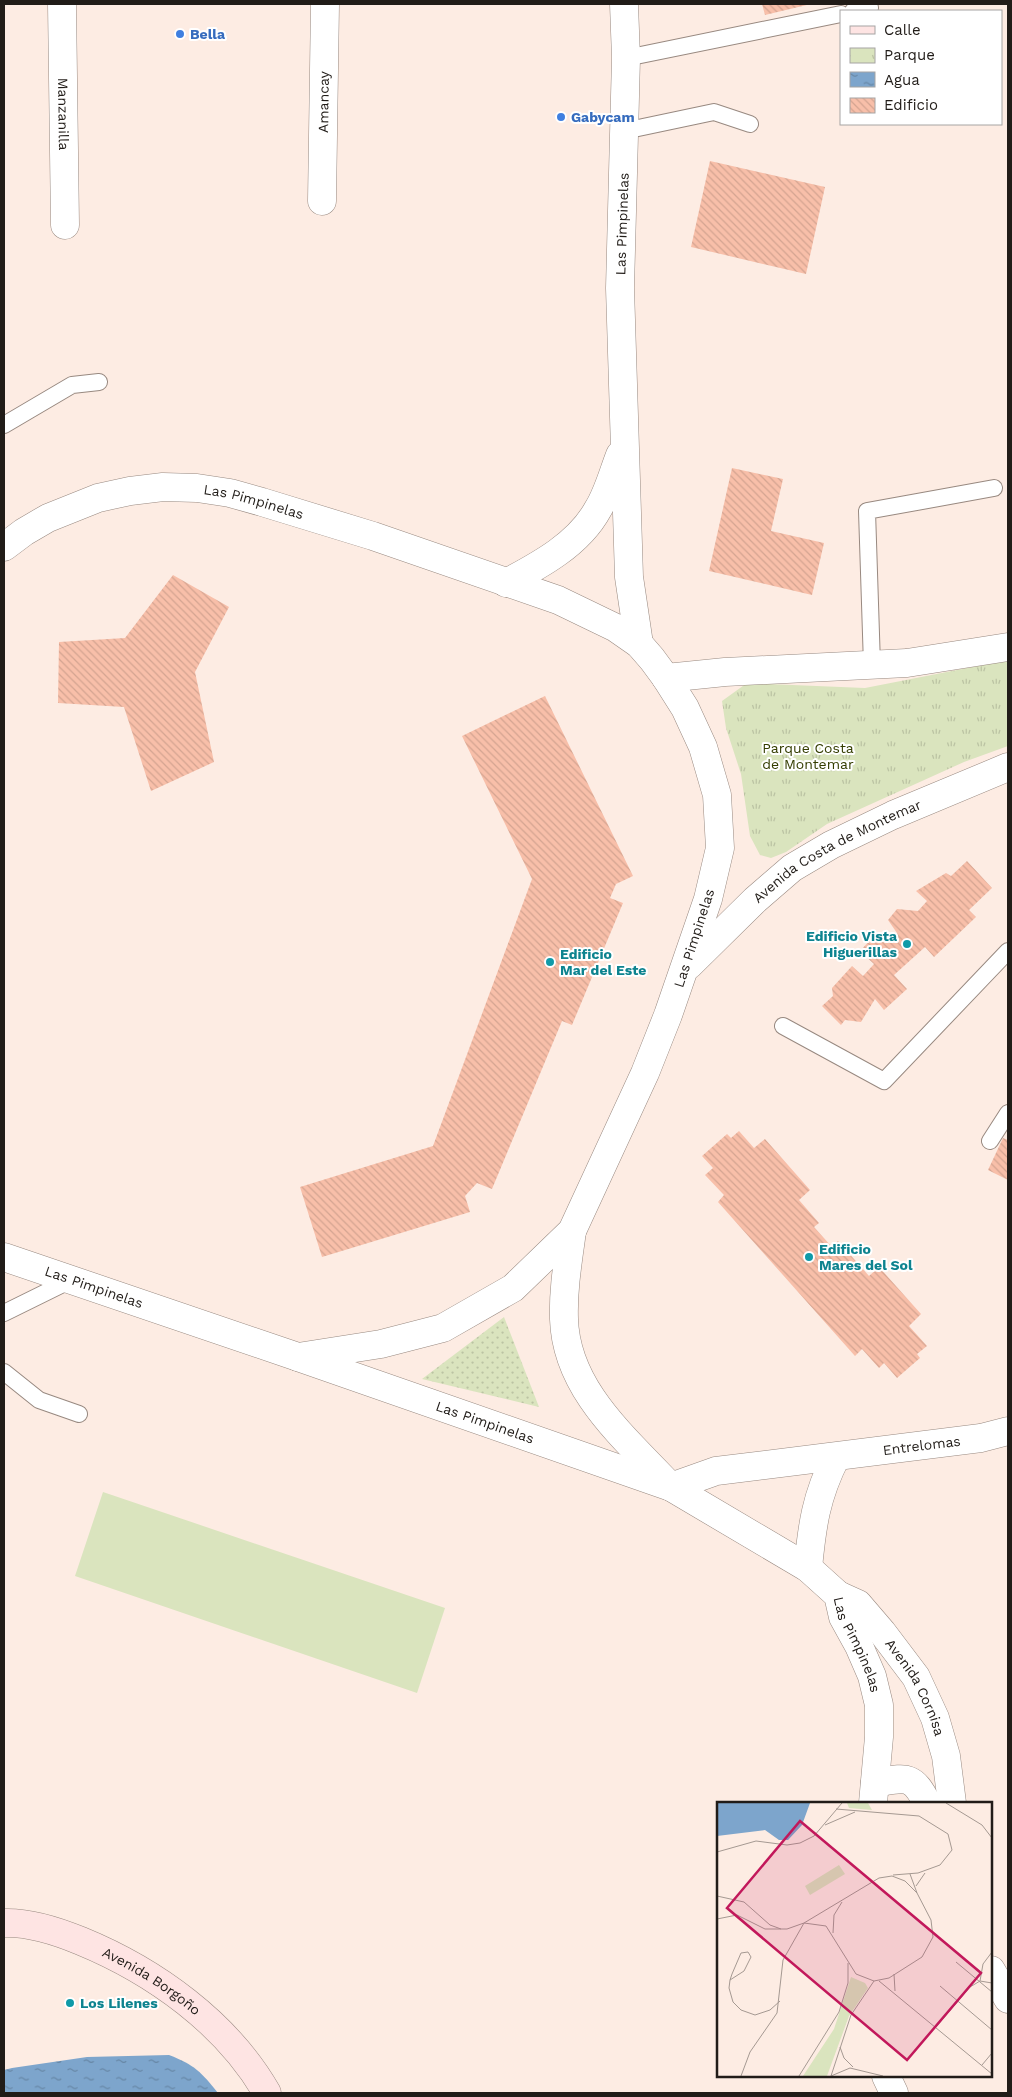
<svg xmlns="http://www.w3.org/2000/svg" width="1012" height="2097" viewBox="0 0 1012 2097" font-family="'Work Sans',sans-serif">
<defs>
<pattern id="grass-dots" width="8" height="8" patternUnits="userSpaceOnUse" patternTransform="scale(1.25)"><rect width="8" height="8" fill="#dae4be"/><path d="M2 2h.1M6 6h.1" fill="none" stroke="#bbc3a3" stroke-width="1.8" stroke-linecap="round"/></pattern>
<pattern id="park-tufts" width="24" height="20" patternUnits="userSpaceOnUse" patternTransform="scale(1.25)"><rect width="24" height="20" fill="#dae4be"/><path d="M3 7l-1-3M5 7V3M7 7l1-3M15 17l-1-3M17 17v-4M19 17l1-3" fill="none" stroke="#bbc3a3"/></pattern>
<pattern id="water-ripples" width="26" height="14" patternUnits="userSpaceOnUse" patternTransform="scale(1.25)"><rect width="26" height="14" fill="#7da5cc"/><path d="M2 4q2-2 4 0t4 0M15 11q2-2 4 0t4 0" fill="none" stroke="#6686a5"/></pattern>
<pattern id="building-back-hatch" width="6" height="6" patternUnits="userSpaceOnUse" patternTransform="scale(1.25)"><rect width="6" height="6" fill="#f8bfa9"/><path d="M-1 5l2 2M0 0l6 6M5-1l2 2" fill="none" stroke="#d4a491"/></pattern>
</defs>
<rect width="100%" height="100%" fill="#fdece3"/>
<path fill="url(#grass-dots)" d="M504,1317l35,90 -117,-28z"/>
<path fill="url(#park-tufts)" d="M1008,660v86l-44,16 -137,62 -41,28 -15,6 -11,-3 -10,-19 -9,-62 -15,-46 -4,-27 25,-18 118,5z"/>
<path fill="#dae4be" d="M103,1492l342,116 -28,85 -342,-117z"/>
<path fill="url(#water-ripples)" d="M169,2055c26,10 32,17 49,38h-214v-23l8,-2 75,-11z"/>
<path fill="url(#building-back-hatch)" d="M762,4h49l-46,11z
M710,161l115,26 -19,87 -115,-27z
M732,468l51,11 -12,52 53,12 -12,52 -103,-24z
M173,575l56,32 -34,65 19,90 -63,29 -27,-84 -66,-4 1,-61 66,-4z
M545,696l88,180 -17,8 -6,14 13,5 -51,122 -10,-4 -70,168 -15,-6 -12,13 5,16 -148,45 -22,-70 133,-41 99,-267 -70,-143z
M967,861l25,27 -23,22 7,7 -42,40 -9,-10 -31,28 13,14 -23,21 -9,-11 -14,23 -16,-2 -4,5 -19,-19 11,-10 -1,-8 20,-22 11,10 11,-12 -14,-13 12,-13 21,3 4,-8 -9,-13 9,-11 21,2 9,-10 -11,-10 30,-18 5,3z
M739,1131l15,17 11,-9 45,51 -11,10 20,23 -5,4 18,20 6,-6 31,35 10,-9 42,47 -12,12 18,20 -10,8 3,4 -23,20 -13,-15 -5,5 -17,-19 -7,7 -137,-154 6,-7 -19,-20 8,-7 -11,-12 25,-22 4,4z
M1003,1138l5,2v40l-20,-10z"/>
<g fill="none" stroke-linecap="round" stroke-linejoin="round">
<defs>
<path id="service" d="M853,11l17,-3 -1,-4
M626,58l215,-44
M624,131l90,-19 36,12
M4,425l68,-40 27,-3
M872,665l-5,-154 127,-23
M783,1026l101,55 124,-130
M990,1141l18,-28
M4,1313l69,-34
M4,1372l35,28 40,14"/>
<g id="minor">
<path id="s1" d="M62,4l3,221"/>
<path id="s2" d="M322,201l3,-197"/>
<path d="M572,1231c-4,30 -9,58 -8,88 2,70 60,118 104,165"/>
<path id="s3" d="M298,1357l373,130 137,81 30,27 5,22 16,29 13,30 7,29v32l-6,66"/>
<path id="s4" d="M671,1487l45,-16 265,-33 27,-7"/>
<path d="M808,1568c4,-42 8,-72 28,-111"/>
<path id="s5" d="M838,1595l20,9 24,28 34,45 19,41 11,38 6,47"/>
<path d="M875,1783c30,-5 37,-10 52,20"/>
<path d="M991,1970l17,29"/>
<path d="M886,2076l8,17"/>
</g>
<g id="tertiary">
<path d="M624,4l2,54 -6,230 9,289 10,67"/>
<path id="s6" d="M4,547l20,-15 24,-14 50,-20 32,-7 33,-4 34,1 33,5 32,9 111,34 185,64 58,28 23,16 13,15 14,19 19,30 18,39 14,48 3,53 -12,51 -40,116 -23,58 -73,158 -59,57 -70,40 -62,16 -83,13 -294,-100"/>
<path d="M506,583c34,-18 73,-39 92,-74 10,-16 15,-36 22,-54"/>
<path d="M666,678l59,-6 182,-9 101,-16"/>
<path id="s7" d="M689,965l66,-65 37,-32 39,-23 62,-30 115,-48"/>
</g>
<g id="secondary">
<path id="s8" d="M4,1923c26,-1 53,8 77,18 73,30 146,82 186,152"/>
</g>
</defs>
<use href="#service" stroke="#988980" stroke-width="18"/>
<use href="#minor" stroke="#988980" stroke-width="29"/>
<use href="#tertiary" stroke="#988980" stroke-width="29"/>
<use href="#secondary" stroke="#988980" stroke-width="29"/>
<use href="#service" stroke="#fff" stroke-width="16"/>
<use href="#minor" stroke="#fff" stroke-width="28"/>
<use href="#tertiary" stroke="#fff" stroke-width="28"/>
<use href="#secondary" stroke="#fee4e3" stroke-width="28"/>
</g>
<g fill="#3f7fe0" stroke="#fff" stroke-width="2">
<circle cx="180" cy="34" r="5"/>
<circle cx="561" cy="117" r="5"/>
</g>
<g fill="#0f9aa8" stroke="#fff" stroke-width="2">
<circle cx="907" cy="944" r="5"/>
<circle cx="550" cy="962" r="5"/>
<circle cx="809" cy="1257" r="5"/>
<circle cx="70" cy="2003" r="5"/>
</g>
<g text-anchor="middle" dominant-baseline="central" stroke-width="4" stroke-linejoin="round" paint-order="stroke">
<g font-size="14" font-weight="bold" fill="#366cbe" stroke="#fff" text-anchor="start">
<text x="190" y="34">Bella</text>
<text x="571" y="117">Gabycam</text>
</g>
<g font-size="14" fill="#211c18" stroke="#fff">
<text stroke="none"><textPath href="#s2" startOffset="99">Amancay</textPath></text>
<text stroke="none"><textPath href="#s1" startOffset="110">Manzanilla</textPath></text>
<text transform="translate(622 224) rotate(-88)">Las Pimpinelas</text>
<text stroke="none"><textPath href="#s6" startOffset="265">Las Pimpinelas</textPath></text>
<text stroke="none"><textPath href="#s7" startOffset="189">Avenida Costa de Montemar</textPath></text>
<text transform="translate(694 938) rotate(-72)">Las Pimpinelas</text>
<text transform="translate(94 1287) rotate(19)">Las Pimpinelas</text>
<text stroke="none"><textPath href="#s3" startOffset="198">Las Pimpinelas</textPath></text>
<text stroke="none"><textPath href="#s4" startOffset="255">Entrelomas</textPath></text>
<text stroke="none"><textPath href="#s3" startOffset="648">Las Pimpinelas</textPath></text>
<text stroke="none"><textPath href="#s5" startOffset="124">Avenida Cornisa</textPath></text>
<text stroke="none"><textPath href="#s8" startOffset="161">Avenida Borgoño</textPath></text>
</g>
<g font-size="14" fill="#343d00" stroke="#fff">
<text x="808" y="748">Parque Costa<tspan x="808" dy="16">de Montemar</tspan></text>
</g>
<g font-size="14" font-weight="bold" fill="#0d838f" stroke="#fff" text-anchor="start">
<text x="897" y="936" text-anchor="end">Edificio Vista<tspan x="897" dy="16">Higuerillas</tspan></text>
<text x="560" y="954">Edificio<tspan x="560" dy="16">Mar del Este</tspan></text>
<text x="819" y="1249">Edificio<tspan x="819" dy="16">Mares del Sol</tspan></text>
<text x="80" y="2003">Los Lilenes</text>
</g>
</g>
<g transform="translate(717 1802)">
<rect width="275" height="275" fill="#fdece3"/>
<path d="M130,1h21l4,7 -23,-2z" fill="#dae4be"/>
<path d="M134,175l14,6 3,5 -19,28 -22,60h-24l31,-47z" fill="#dae4be"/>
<path d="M122,63l6,9 -35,21 -5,-9z" fill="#dae4be"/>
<path d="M0,1h93l-8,22 -14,15h-9l-14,-10 -48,6z" fill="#7da5cc"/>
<path fill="none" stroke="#a59992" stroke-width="1" d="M229,1l36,22 10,13M119,7l83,7 29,18 4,16 -12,15 -22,8 -25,2M108,23l30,-13M0,50l39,-11 31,4 13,-2 14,-7 28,-33M193,72l7,19M199,84l9,-13M0,94l27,6 26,23 11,4M0,117l20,-4 28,14h22l17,-6 75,-45 13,-2 13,5 12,12 14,27 2,17 -11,20 -33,21 -15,3 -18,-7 -30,-48 -22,-3M116,131l1,-18 8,-13M239,160l36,30M177,172l1,17M13,178l14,-9 7,-14 -3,-5 -7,1 -9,21 -2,6 -1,8 4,14 8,8 14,5 15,-5 10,-9M162,179l113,93M263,179l3,-17 9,-12M223,184l52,44M219,225l34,-40 10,-6 12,2M123,245l4,11 9,9M265,263l10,-12M24,274l9,-24 27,-39 6,-53 21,-37M82,274l40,-64 9,-29v-20M114,274l20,-61 23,-34M114,274l19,-8 33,8"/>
<path fill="#c2185b" fill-opacity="0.15" stroke="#c2185b" stroke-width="2.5" d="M83,19l181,152 -74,87 -180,-152z"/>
<rect width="275" height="275" fill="none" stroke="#211c18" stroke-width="2.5"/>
</g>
<rect width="1012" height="2097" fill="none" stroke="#211c18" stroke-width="10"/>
<rect x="840" y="10" width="162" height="115" fill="#ffffff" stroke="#a6a4a3"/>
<rect x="850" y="26" width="25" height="8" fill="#fee4e3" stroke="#a6a4a3"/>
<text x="884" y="35" font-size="15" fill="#211c18">Calle</text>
<rect x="850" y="48" width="25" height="15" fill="url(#park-tufts)" stroke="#a6a4a3"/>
<text x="884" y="60" font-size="15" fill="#211c18">Parque</text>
<rect x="850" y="72" width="25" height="15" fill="url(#water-ripples)" stroke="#a6a4a3"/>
<text x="884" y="85" font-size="15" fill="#211c18">Agua</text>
<rect x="850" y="98" width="25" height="15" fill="url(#building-back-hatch)" stroke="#a6a4a3"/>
<text x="884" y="110" font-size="15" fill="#211c18">Edificio</text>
</svg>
